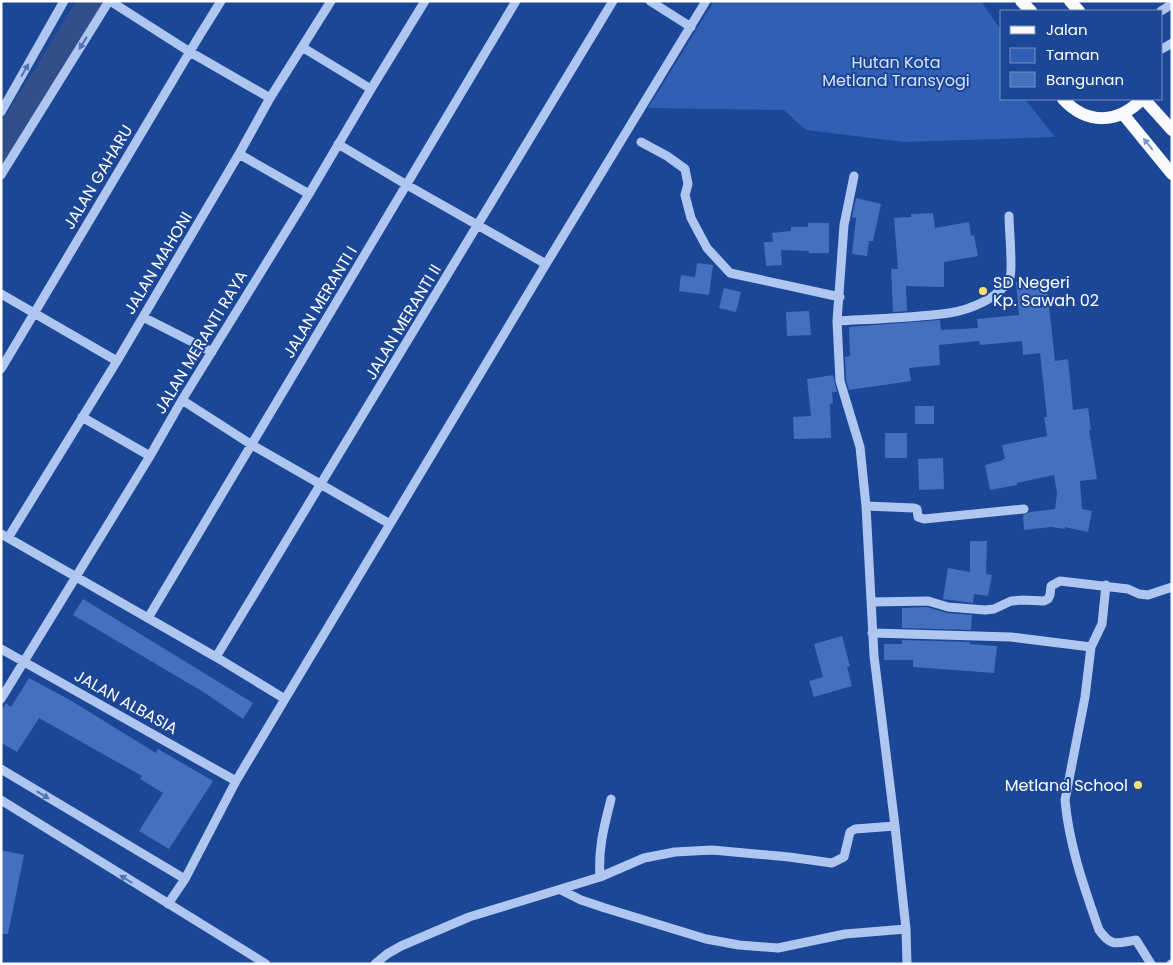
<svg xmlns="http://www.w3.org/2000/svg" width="1173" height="965" viewBox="0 0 1173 965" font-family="Poppins,sans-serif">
<rect width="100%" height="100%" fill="#1c4696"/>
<path fill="#305fb4" d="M714,1h267l21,31v67h23l30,38 -151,5 -98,-12 -22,-20 -136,-2z"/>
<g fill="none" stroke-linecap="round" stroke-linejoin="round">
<path stroke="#31508b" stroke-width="31" d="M1,152l94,-151"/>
</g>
<path fill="#4470bd" d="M856,198l25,6 -8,37h-4l-2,15 -15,-2 4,-36 -4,-1z
M933,213l2,15 34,-6 2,14 3,-1 4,21 -34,6v25l-38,-1 1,25 -14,1 -2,-43h7l-4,-51 17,-1v-3z
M808,223h21v30h-20v-2l-28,-1 1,15 -16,1 -2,-24h9l-1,-9 19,-2v-4h17z
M697,263l16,2 -4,30 -30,-4 2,-16 14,2z
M1046,279l9,82 13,-2 5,51 15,-2 3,22h-2l8,49 -17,2 2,28 10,2 -4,21 -23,-5v2l-14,-2 -27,3 -1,-15 7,-3 25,-3 2,-16 -3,-18 -37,8v2l-27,5 -5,-25 18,-5 -1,-1h3l-3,-14 45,-9 -3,-19h3l-7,-64 -17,2 -1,-14 -42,4 -1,-4 -40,4 1,20 -31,3 2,13 -62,9 -3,-10 -1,-23 5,-1 -1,-29 91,-7 1,10 37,-2 -1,-9 42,-4 -3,-33z
M724,288l17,4 -5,20 -17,-4z
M809,311l2,24 -24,1 -1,-24z
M833,375l4,17h-5l1,11 -3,1 1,34 -37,1 -1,-22 18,-1 -4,-37z
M915,406h19v18h-19z
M885,433h22v25h-22z
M943,458l1,31 -25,1 -1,-31z
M970,541h17l-1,33 6,1 -4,21 -14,-2 -1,9 -30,-4 5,-31 22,4z
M83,599l170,104 -10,16 -38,-26 -132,-78z
M927,607l20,6 25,2 -1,15 -69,-2v-20z
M842,636l8,30 -3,1 5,19 -38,11 -5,-16 14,-4 -9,-33z
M902,640l68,2v2l27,2 -3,27 -81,-6v-7h-29v-16h18z
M29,678l41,22 86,53 2,-4 55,32 -44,68 -30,-18 24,-38 -23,-14 2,-3 -103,-58 -22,34 -16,-9v-32l5,-8 5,4z
M1,850l23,5 -16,79h-7z"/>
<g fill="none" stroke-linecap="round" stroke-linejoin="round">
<path stroke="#afc7f0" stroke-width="9" d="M110,1l80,51 80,46
M650,1l41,26
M1161,11l11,-7
M302,47l69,42
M1162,49l10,-6
M1,112l63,-111
M641,142l26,14 18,13 3,15 -3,11 6,23 16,30 23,25 110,24
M338,144l69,41 139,79
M239,154l70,40
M1,175l108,-174
M854,176l-10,49 -7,96 3,60 20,66 6,59 8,150 21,170 11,103 1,35
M1,294l116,67
M143,317l69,35
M837,321c37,-2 75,-3 112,-8 20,-3 52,-15 61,-36 3,-7 -1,-50 -1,-61
M1,369l197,-331 23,-37
M182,400l70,45 138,79
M82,417l68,39
M866,506l48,2 3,1 1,8 6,2 100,-10
M1,534l215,123 69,42 261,-435 160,-263
M8,538l109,-177 122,-207 31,-56 61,-97
M1106,585l-4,39 -11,23 -6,50 -20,103c4,45 19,87 34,130 13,18 18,13 37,10l15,24
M872,602l56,-1 20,6 37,3 9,-1 17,-8 12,-1 21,1 4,-2 2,-4 1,-9 9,-5 68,8 11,5 9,1 24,-8
M148,618l368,-617
M872,633l139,4 80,10
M1,649l235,132
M216,657l397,-656
M1,699l149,-243 32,-56 127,-206 62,-105 54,-88
M1,769l184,110
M1,800l265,164
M600,877c-2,-29 4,-50 11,-78
M561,890l20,10 24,8 101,31 33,6 39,3 67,-14 61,-5
M168,904l17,-25 51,-98 49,-82
M375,964l12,-10 14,-8 68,-29 131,-40 44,-19 31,-6 37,-2 77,7 43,6 12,-6 6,-25 5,-3 40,-3
M1171,964h1"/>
<path stroke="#f8faff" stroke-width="12" d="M1021,1l10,10
M1070,1l9,10
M1063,99c24,26 55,25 79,0
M1144,99l28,31
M1123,114l49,60"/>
</g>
<defs><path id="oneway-solid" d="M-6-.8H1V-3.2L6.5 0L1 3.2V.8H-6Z" transform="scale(1.25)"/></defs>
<g fill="#4f73b6">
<use href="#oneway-solid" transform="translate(83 43) rotate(122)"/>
<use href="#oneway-solid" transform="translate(25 70) rotate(-60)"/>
<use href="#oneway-solid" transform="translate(43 795) rotate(31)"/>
<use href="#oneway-solid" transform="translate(126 879) rotate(-148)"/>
</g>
<use fill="#7f97c5" href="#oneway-solid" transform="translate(1148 144) rotate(-129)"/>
<g fill="#ffe26e" stroke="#1c4696" stroke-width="2">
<circle cx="983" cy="291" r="5"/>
<circle cx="1138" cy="785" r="5"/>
</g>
<g text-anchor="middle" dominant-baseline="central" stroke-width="4" stroke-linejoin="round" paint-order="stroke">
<g font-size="16" fill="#d6e3fb" stroke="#1c4696">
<text x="896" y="62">Hutan Kota<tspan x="896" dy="18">Metland Transyogi</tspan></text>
</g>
<g font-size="16" fill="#fff" stroke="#1c4696">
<text transform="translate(98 177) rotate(-59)">JALAN GAHARU</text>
<text transform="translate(158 263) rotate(-59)">JALAN MAHONI</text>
<text transform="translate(320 302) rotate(-59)">JALAN MERANTI I</text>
<text transform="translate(403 322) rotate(-59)">JALAN MERANTI II</text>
<text transform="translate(201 342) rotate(-59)">JALAN MERANTI RAYA</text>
<text transform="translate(126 702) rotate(29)">JALAN ALBASIA</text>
</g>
<g font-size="16" fill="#fff" stroke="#1c4696" text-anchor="start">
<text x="993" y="282">SD Negeri<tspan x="993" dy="18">Kp. Sawah 02</tspan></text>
<text x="1128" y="785" text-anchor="end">Metland School</text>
</g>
</g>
<rect width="1173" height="965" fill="none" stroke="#ffffff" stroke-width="5"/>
<rect x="1000" y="10" width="162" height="90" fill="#1c4696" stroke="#7790c0"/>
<rect x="1010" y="26" width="25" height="8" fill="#f8faff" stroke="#7790c0"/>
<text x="1046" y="35" font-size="15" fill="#ffffff">Jalan</text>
<rect x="1010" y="48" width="25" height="15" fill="#305fb4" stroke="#7790c0"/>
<text x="1046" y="60" font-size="15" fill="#ffffff">Taman</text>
<rect x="1010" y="72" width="25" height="15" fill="#4470bd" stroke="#7790c0"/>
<text x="1046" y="85" font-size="15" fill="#ffffff">Bangunan</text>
</svg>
